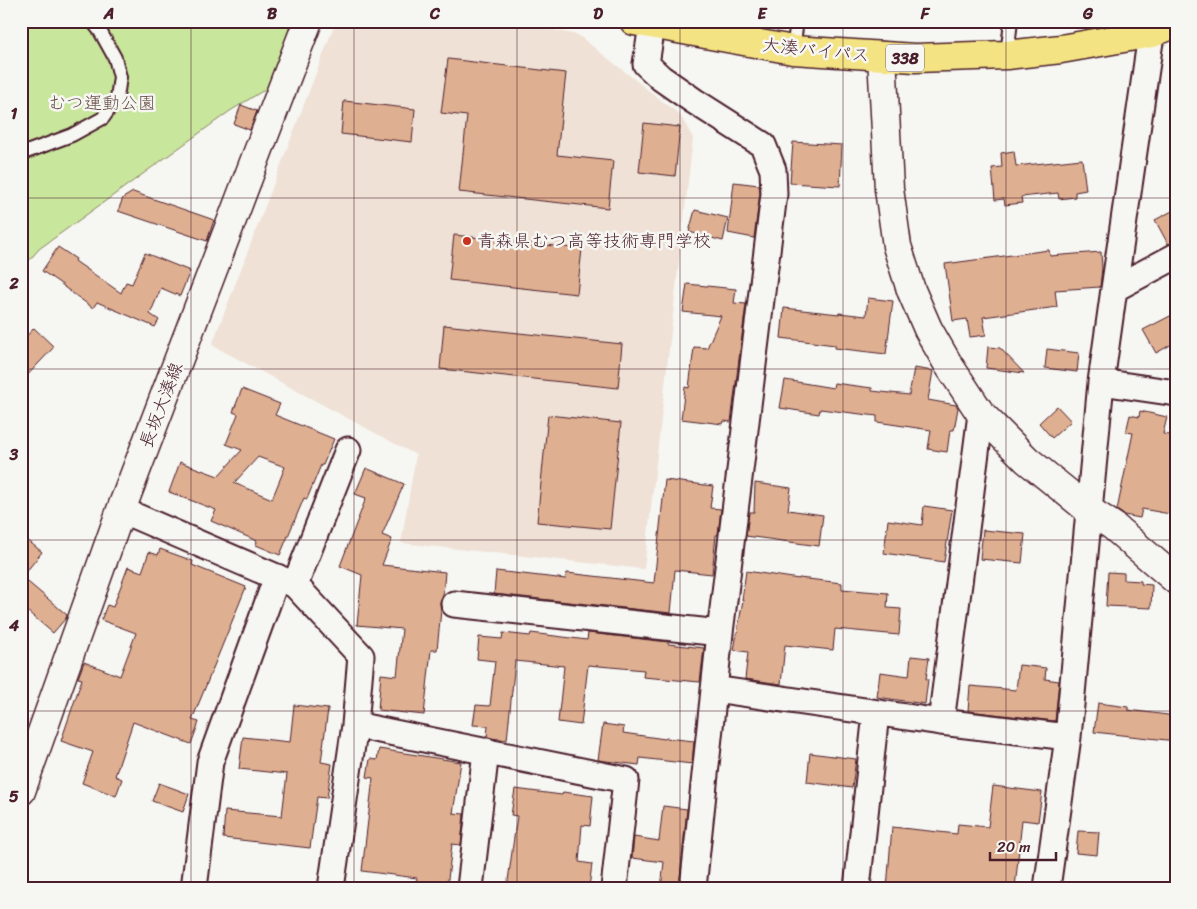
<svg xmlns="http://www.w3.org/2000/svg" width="1197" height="909" viewBox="0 0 1197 909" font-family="Sriracha,'Klee One',sans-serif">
<rect width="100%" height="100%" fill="#f6f6f2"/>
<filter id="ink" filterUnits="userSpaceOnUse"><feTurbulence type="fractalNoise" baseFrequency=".02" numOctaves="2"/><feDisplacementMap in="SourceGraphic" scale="10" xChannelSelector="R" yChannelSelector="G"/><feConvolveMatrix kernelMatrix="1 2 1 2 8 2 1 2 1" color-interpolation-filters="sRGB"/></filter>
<g filter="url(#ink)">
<path fill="#efe1d5" d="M336,21h173l69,14 102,80 13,23 -49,431 -243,-26 15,-88 -204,-110z"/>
<path fill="#c9e69d" stroke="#8a8264" d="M21,21h278l-30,66 -39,24 -191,138 -18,21z"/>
<path fill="#dfaf91" stroke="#4a1f2b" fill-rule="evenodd" d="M448,59l118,14 -9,82 56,6 -5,47 -149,-16 8,-76 -26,-3z
M344,101l71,8 -3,33 -71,-8z
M241,105l16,6 -7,19 -16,-6z
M644,123l36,4 -5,49 -36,-4z
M793,142l49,3 -2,41 -50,-3z
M1014,151l2,15 66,-7 4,31 -11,2v5l-16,2 -1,-6 -37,4 1,6 -17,2 -1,-6 -9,1 -3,-32 10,-1 -1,-14z
M734,182l25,3 1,8 -6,45 -26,-5z
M133,192l81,28 -7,21 -89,-30 5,-13z
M1176,209v33l-8,2 -13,-24z
M695,210l33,8 -5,23 -34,-9z
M454,235l128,14 -5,45 -128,-14z
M58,247l18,12 -1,2 46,32 5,-11 6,2 13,-31 45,18 -10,25 -19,-8 -11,26 9,6 -4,7 -58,-25 -4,6 -29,-21v-1l-22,-15z
M1049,250l1,6 51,-4 1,16 -2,19 -45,3 2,17 -74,10 3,18 -16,2 -3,-18 -14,2 -8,-57z
M687,284l49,5 -2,14 12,1 -15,118 -7,-1 -1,3 -42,-5 4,-32 4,1 5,-41 13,1 14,-32 -38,-4z
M868,298l25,3 -7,53 -51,-6v-3l-54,-7 3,-30 55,6v-1l27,3z
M1176,313v29l-20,11 -13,-23z
M444,325l178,19 -4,44 -178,-19z
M34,328l20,19 -33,35v-40z
M988,347l12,1 24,25 -38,-5z
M1047,349l32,4 -2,19 -32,-4z
M914,368l19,3 -5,29 28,5 2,3 -4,22h-4l-3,22 -19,-3 3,-19 -54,-8v-6l-57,-7 -1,5 -39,-6 5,-28 48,8 1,-5 38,5v3l37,4z
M242,389l38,15 -5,11 59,24 -11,26h-2l-14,34 -3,-1 -24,57 -24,-10 1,-4 -46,-20 5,-11 -47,-18 11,-30 38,14 24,-26 -16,-6 12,-30 -5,-2zM258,457l27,10 -13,32 -38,-16z
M1057,406l14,15 -19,17 -13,-15z
M1140,411l27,6 -4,17 13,2v79l-34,-6 -2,9 -16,-3 -7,-5 16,-77 -7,-1 4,-17 9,2z
M548,415l73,8 -11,106 -73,-7z
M366,468l38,16 -22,51 10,4 -10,26 63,7 -2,23 -3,7 1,8 -4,40h-6l-7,65 -46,-5 3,-36 16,2 5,-47 -45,-4 5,-50 -22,-9 26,-68 -11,-4z
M665,480l48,6 -3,22 11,1 -3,26h-2l-4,39 -37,-4 -4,43 -177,-19 2,-23 70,8 1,-6 87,10z
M755,483l36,5 -3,22 35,5 -4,31 -73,-10 3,-24h5z
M924,506l28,4 -8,52 -60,-9 4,-33 34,5z
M983,530l42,4 -3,29 -42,-4z
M21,535l21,17 -20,25 45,38 -1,3 -13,15 -32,-27z
M160,549l33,12 -1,4 54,22 -54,133 7,2 -8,22 -58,-22 -18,54 7,3 -6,17 -34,-13 11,-31 -32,-11 21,-62 -4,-1 6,-16 36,14 16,-43 -35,-13 6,-15 6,2 15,-40 14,5 7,-20 9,3z
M746,571l53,8v-1l43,5v6l46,4 -1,15 14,1 -2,26 -64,-6 -2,21 -48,-5 -4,39 -36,-5 3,-27 -14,-2 9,-50h-1z
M1108,572l16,1v7l17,1v3l11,1 -1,23 -45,-2z
M503,633l27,3 1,-3 56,7 1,-7 80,9v2l36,4 -4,34 -57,-5 1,-7 -56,-5 -7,60 -23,-3 6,-56 -49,-5 -8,79 -16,-2 -4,-1 1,-11 -15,-1 3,-20 14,1 5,-45 -18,-2 2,-22 23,2z
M911,656l18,2 -3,21h2l-3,25 -48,-7 3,-25 29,4z
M1019,665l27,3 -1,11 14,2 -4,40 -87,-10 2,-25 46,4z
M1098,703l30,4v3l48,6v25l-82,-9z
M294,705l34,4 -7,53 11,2 -5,34 -10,-1 -7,51 -87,-10 2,-27 57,5 5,-42 -48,-5 4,-32 47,5z
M603,724l21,3 -1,6 42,6 1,-1 28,3 -2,23 -52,-6 -1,7 -41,-5z
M379,749l82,13 -8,51 11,1 -3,31 -9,-1 -5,44h-31l1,-10 -55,-7 11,-93 -6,-1 3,-18 7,1z
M810,753l46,6 -4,29 -45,-6z
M159,783l30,11 -6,18 -31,-11z
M993,786l49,6 -4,30 -16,-2 -7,68h-128l5,-61 65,7 1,-10 30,3z
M515,789l47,6 1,-3 30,4 -3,30 -8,-1 -3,37 13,2 -3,24h-82l10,-72 -6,-1z
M663,806l24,3 -8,79h-18l3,-26 -32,-4 2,-21 25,4z
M1078,831l21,1 -2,23 -21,-2z"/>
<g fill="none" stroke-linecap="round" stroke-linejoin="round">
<defs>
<path id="service" d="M793,50l4,-29
M1007,55l4,-34
M21,154l51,-19 31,-17 14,-20 3,-21 -5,-19 -15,-27 -8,-10"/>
<path id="minor" d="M652,25l-6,39 15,14 33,23 69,44 10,25 1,24 -54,439 -27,255
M1114,289l62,-33
M1101,382l75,11
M121,510l174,75 66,71 -6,69 -24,163
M295,585l53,-135
M454,604l266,29
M714,689l227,33 127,15
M941,722l40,-308
M355,725l271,55 -12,108
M194,888l16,-126 67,-185
M470,888l16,-137
M857,888l19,-175
M1047,888l21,-151 33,-355 13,-93 39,-268"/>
<path id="tertiary" d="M882,56l7,133 8,57 14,44 17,39 20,35 33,50 46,46 63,51 23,15 63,54"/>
<path id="secondary" d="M21,791l100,-281 187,-489"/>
<path id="trunk" d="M634,21l159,29 122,8 92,-3 54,-6 91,-16 24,-10"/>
</defs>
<use href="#service" stroke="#4a1f2b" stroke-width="16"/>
<use href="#minor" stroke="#4a1f2b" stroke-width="29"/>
<use href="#tertiary" stroke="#4a1f2b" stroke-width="31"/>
<use href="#secondary" stroke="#4a1f2b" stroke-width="31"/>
<use href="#trunk" stroke="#4a1f2b" stroke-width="31"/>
<use href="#service" stroke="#f6f6f2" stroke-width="12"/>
<use href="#minor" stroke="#f6f6f2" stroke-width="25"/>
<use href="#tertiary" stroke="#f6f6f2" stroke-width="28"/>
<use href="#secondary" stroke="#f6f6f2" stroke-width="28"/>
<use href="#trunk" stroke="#f4e382" stroke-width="28"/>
</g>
</g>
<path fill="none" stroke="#4a1f2b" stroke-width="1" stroke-opacity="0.55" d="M191,21v867M354,21v867M517,21v867M680,21v867M843,21v867M1006,21v867M21,198h1155M21,369h1155M21,540h1155M21,711h1155"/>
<circle fill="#c8321e" stroke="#f6f6f2" stroke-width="2" cx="467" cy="241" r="5"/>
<g text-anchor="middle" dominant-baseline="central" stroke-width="5" stroke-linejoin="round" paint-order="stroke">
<rect fill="#f6f6f2" stroke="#7e6067" stroke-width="1" x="886" y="44.5" width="38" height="27" rx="4"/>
<g font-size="16" font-weight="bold" fill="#4a1f2b">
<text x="905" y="58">338</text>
</g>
<g font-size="18" fill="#4a1f2b" stroke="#f6f6f2">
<text transform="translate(816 50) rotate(6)">大湊バイパス</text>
<text transform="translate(161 405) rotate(-69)">長坂大湊線</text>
</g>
<g font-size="18" fill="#6a5148" stroke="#f6f6f2">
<text x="102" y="103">むつ運動公園</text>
</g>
<g font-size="18" fill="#4a1f2b" stroke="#f6f6f2" text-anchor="start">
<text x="477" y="241">青森県むつ高等技術専門学校</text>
</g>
</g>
<rect width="1197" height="909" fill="none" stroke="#f6f6f2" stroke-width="55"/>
<path d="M990 852v8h66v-8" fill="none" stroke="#4a1f2b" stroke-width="2.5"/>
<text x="997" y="852" font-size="15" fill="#4a1f2b" stroke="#f6f6f2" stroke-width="4" paint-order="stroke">20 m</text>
<rect x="28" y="28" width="1142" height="854" fill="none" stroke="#4a1f2b" stroke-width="2"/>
<g font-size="16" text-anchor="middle" font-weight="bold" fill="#4a1f2b">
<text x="109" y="19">A</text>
<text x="272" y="19">B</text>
<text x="435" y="19">C</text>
<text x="598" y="19">D</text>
<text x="762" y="19">E</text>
<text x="925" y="19">F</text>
<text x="1088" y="19">G</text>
<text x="14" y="119">1</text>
<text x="14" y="289">2</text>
<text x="14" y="460">3</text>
<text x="14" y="631">4</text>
<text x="14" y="802">5</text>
</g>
</svg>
